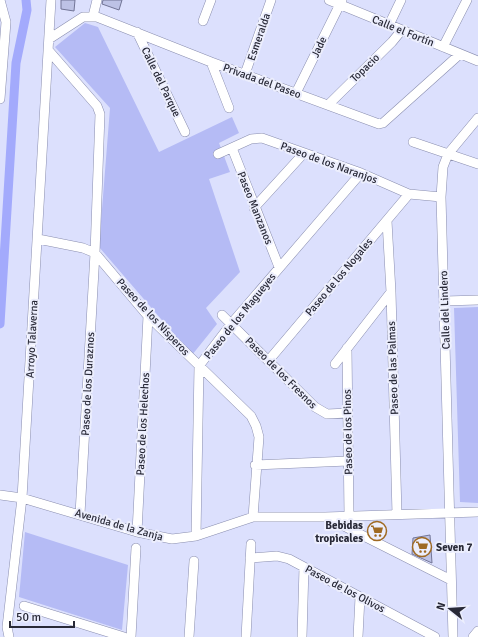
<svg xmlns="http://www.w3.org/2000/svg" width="478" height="637" viewBox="0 0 478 637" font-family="Signika,sans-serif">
<rect width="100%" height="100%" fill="#dce0fd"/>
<path fill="#b5bbf5" d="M85,23l13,4 61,125 73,-35 7,16 -20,10 11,29 -21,7 31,93 -34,36 11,16 -25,31 -93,-108 11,-139 -55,-61z
M478,307v196l-18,-1 -6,-194z
M25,532l103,33 -6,65 -103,-33z"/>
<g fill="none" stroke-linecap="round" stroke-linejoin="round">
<path stroke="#a3aafc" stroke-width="9" d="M0,324l16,-261 11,-53 -1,-10"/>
</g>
<path fill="#bdc2e5" stroke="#727596" d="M61,0h14l-1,11 -13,-2z
M103,0h19l-3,10 -17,-6z
M430,535l2,28 -20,-9 1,-16z"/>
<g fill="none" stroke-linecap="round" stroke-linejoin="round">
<defs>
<path id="minor" d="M329,0l149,61
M93,16l4,-16
M203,21l8,-21
M389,25l12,-25
M137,32l48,100
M49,39l34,-22h14l114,45 168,62 4,-1 77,-69
M443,47l24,-47
M49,51l48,55 3,8 -5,139 -15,261
M211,62l18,46
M245,74l26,-74
M296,93l46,-93
M0,99l6,-77 -6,-22
M328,105l64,-63 9,-11
M413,142l65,22
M232,148l47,119
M218,154l33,-15 11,-1 99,35 48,21 32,3
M254,208l50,-55
M387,221l4,71 6,222
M38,239l45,9 12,5 53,63 103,100 5,10 3,11 -6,80
M445,301l33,-1
M222,315l93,92 12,7 21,-1
M347,348l2,168
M269,360l140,-166
M335,364l56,-72
M255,465l93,-4
M0,495l22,3 115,34 35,7 24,-3 57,-19h72l153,-5
M326,517l125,63
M137,532l11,-216
M196,536l3,-170 32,-42 130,-151
M250,558l27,-2 12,3 146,78
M24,606l100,31
M9,637l-2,-10 15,-129 29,-498
M131,637l5,-89
M189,637l5,-76
M246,637l5,-93
M302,637l2,-70
M358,637l2,-40
M453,637l-12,-440 2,-30 5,-13 30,-36
M473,637l5,-6"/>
</defs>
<use href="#minor" stroke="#8a8eaf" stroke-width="10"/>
<use href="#minor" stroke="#fff" stroke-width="9"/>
</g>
<defs>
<symbol id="supermarket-ring" viewBox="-11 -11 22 22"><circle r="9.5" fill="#eceefd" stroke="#9f6a23" stroke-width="1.5"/><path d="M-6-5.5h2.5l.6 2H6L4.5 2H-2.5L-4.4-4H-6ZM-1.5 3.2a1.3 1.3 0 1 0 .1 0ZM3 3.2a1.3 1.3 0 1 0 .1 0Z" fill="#9f6a23"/></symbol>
</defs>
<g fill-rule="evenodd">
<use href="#supermarket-ring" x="366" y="520" width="22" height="22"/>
<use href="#supermarket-ring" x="411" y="536" width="22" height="22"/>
</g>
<g text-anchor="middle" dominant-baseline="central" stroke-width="4" stroke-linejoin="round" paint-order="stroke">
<g font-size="11" fill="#282937" stroke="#eceefd">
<text transform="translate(403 31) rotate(22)">Calle el Fortín</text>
<text transform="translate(259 37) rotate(-71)">Esmeralda</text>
<text transform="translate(319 47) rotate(-65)">Jade</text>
<text transform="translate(365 68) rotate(-44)">Topacio</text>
<text transform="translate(262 81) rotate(20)">Privada del Paseo</text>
<text transform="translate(161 82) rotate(64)">Calle del Parque</text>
<text transform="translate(329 163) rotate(20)">Paseo de los Naranjos</text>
<text transform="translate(255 208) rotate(68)">Paseo Manzanos</text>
<text transform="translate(339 277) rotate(-50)">Paseo de los Nogales</text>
<text transform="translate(445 310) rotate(-92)">Calle del Lindero</text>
<text transform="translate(240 316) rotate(-51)">Paseo de los Magueyes</text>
<text transform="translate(153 317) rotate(47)">Paseo de los Nísperos</text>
<text transform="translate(32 339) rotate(-87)">Arroyo Talaverna</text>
<text transform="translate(393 368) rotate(-92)">Paseo de las Palmas</text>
<text transform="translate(281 373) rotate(45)">Paseo de los Fresnos</text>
<text transform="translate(88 384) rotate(-87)">Paseo de los Duraznos</text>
<text transform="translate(143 424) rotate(-87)">Paseo de los Helechos</text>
<text transform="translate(348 432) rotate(-91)">Paseo de los Pinos</text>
<text transform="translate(119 525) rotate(16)">Avenida de la Zanja</text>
<text transform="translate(345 589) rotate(28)">Paseo de los Olivos</text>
</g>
<g font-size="11" font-weight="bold" fill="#282937" stroke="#eceefd" text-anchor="end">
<text x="363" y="525">Bebidas<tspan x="363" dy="13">tropicales</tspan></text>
<text x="436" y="547" text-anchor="start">Seven 7</text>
</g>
</g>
<g transform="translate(450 609) rotate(287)" stroke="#eceefd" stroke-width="3" paint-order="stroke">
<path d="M0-3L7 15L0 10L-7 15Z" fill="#282937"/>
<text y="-6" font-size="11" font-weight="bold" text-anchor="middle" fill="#282937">N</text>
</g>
<path d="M10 621v6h64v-6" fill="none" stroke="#282937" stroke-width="2"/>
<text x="16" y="621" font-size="12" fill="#282937" stroke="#eceefd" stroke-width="3" paint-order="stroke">50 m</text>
</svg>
